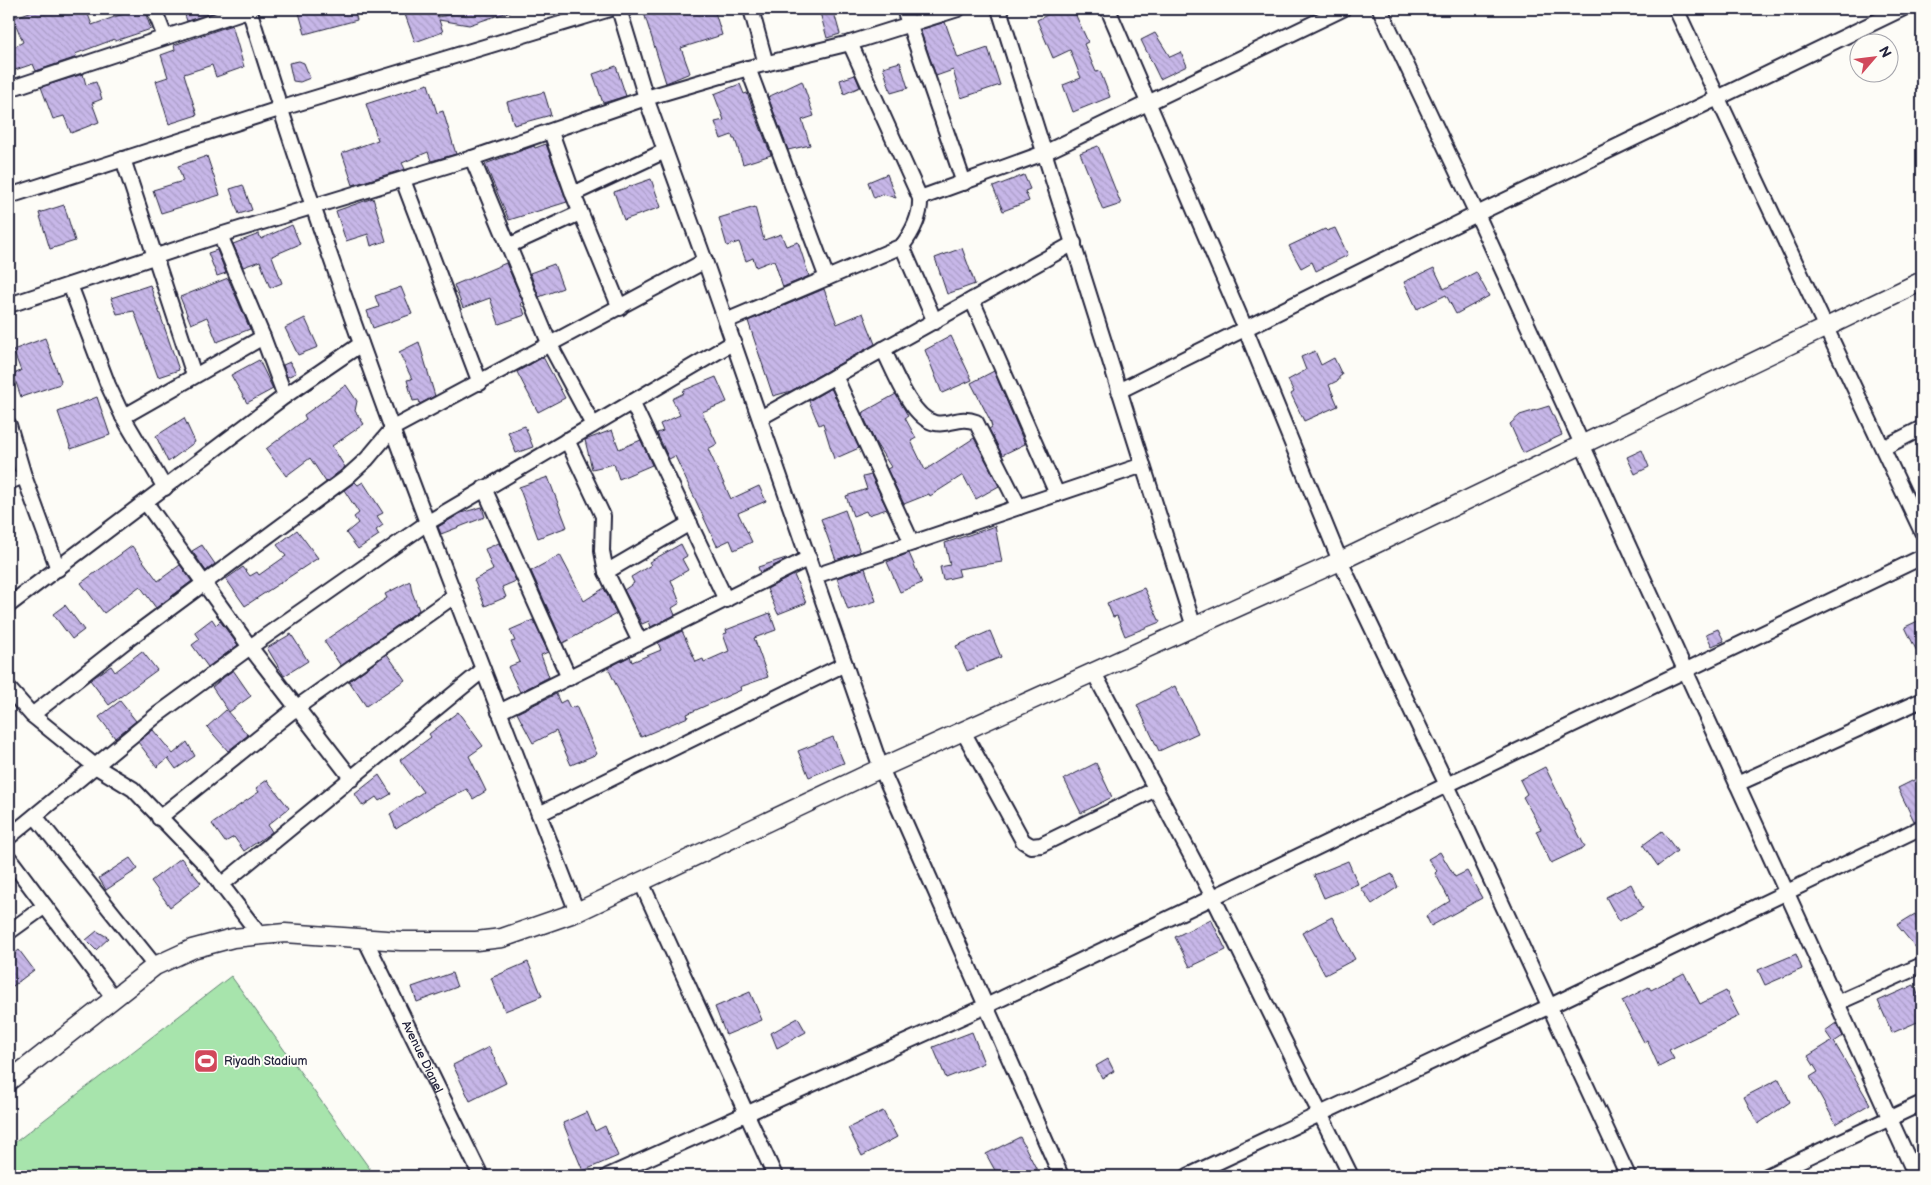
<svg xmlns="http://www.w3.org/2000/svg" width="1931" height="1185" viewBox="0 0 1931 1185" font-family="'Balsamiq Sans',sans-serif">
<defs>
<pattern id="building-back-hatch" width="6" height="6" patternUnits="userSpaceOnUse" patternTransform="scale(1.25)"><rect width="6" height="6" fill="#c7b7e8"/><path d="M-1 5l2 2M0 0l6 6M5-1l2 2" fill="none" stroke="#ab9dc8"/></pattern>
</defs>
<rect width="100%" height="100%" fill="#fdfcf7"/>
<filter id="ink" filterUnits="userSpaceOnUse"><feTurbulence type="fractalNoise" baseFrequency=".02" numOctaves="2"/><feDisplacementMap in="SourceGraphic" scale="10" xChannelSelector="R" yChannelSelector="G"/><feConvolveMatrix kernelMatrix="1 2 1 2 8 2 1 2 1" color-interpolation-filters="sRGB"/></filter>
<g filter="url(#ink)">
<path fill="#a7e4ac" stroke="#648374" d="M231,976l144,200h-366v-29z"/>
<path fill="url(#building-back-hatch)" stroke="#22223b" d="M38,9h48l6,16 45,-16h7l7,20 -36,12v-2l-40,15 2,3 -41,14 -3,-7 -21,7 -3,-9v-12l14,-8 -10,-24z
M183,9h41l-37,12z
M298,9h56l3,11 -52,14z
M403,9h32l3,8 37,-8h35l1,2 -42,14 -30,-5 4,12 -28,10z
M660,9h54l8,26 -41,13 9,25 -24,10 -22,-70z
M819,9h14l7,25 -13,4z
M1059,9h14l15,33 -4,2 12,28 4,-1 10,26 -37,15 -10,-27 18,-7 -11,-28 -17,8 -16,-38z
M945,22l13,36 30,-10 12,37 -39,13 -8,-28 -17,6 -16,-46z
M232,25l12,42 -28,10 -4,-12 -28,9 13,41 -28,9 -13,-43 12,-4 -7,-22 14,-5 -1,-5z
M1155,33l15,24 11,-5 6,14 -27,13 -19,-39z
M299,61l5,2 6,15 -10,4 -7,-1 -4,-18z
M900,62l8,26 -17,5 -8,-26z
M616,66l10,30 -23,7 -10,-29z
M83,74l3,11 10,-3 6,17 -10,4 7,19 -28,11 -7,-17 -11,3 -12,-32z
M855,75l5,12 -16,7 -4,-14z
M802,81l12,35 -12,4 8,25 -22,5 -20,-53z
M428,84l9,29 6,-2 13,43 -25,7 -3,-9 -26,11 3,6 -52,16 -11,-32 36,-13 -12,-36z
M740,84l4,10 3,-1 24,62 -28,9 -8,-25h-2l-1,-4 -11,4 -6,-17 9,-2 -10,-26z
M544,92l7,23 -37,10 -7,-23z
M546,144l21,58 -58,18 -24,-56 49,-18 1,2z
M1098,146l23,58 -18,6 -23,-57z
M207,156l13,39 -59,18 -8,-23 30,-9 -5,-15z
M887,174l9,24 -13,-4 -9,4 -6,-16z
M1024,175l6,14 -5,2 4,10 -26,10 -10,-24z
M651,179l10,28 -37,13 -10,-28z
M243,185l9,25 -13,4 -9,-25z
M373,198l13,43 -15,5 -3,-12 -22,7 -10,-30z
M64,205l11,36 -25,8 -11,-36z
M755,207l9,33 17,-6 5,12 12,-4 11,34 -26,11 -9,-27 -18,7 -3,-9 -7,3 -7,-19 -12,4 -8,-28z
M292,225l8,19 -28,12 10,27 -12,5 -10,-27 -17,6 -10,-23 26,-10 2,5z
M1335,228l13,27 -32,16 -4,-9 -11,6 -12,-22 36,-17 2,2z
M962,248l13,36 -28,10 -12,-36z
M217,250l9,23 -9,3 -9,-23z
M506,263l17,39 -2,1 4,12 -26,9 -9,-26 -27,10 -9,-23z
M554,264l9,24 -24,9 -9,-24z
M1434,268l10,21 32,-17 13,24 -33,18 -10,-19 -29,14 -13,-27z
M228,278l22,51 -33,13 -10,-25 -16,7 -11,-27z
M150,285l29,85 -21,7 -24,-66 -17,3 -6,-16z
M401,287l11,27 -39,14 -6,-17 12,-4 -4,-11z
M824,289l13,35 26,-11 12,31 -84,47 -18,5 -25,-75z
M305,318l13,29 -20,8 -13,-27z
M951,336l21,44 -30,13 -17,-43z
M45,338l16,43 -1,3 -39,13 -8,-23 8,-3 -8,-21z
M419,342l16,54 -15,8 -1,-4 -6,1 -6,-21 5,-1 -13,-27z
M1315,351l6,14 13,-7 8,17 -3,2v3l-10,5 9,21 -34,15 -13,-27 3,-2 -6,-12 18,-10 -5,-13z
M543,357l22,41 -27,14 -21,-40z
M259,360l14,29 -26,14 -16,-28z
M290,362l6,11 -9,4 -4,-12z
M994,371l31,73 -23,11 -13,-26 3,-2 -2,-7 -19,-37z
M716,377l11,25 -25,10 15,32 -9,5 23,50 28,-13 7,15 -28,12 14,29 -18,8 -4,-10 -13,6 -42,-90 -6,3 -12,-26 6,-2 -3,-7 20,-9 -8,-16 12,-6 -2,-2z
M346,385l11,16 -2,10 9,13 -32,22 13,21 -19,15 -16,-24 -24,18 -20,-27 40,-30 -2,-4z
M831,388l28,60 -25,11 -11,-36 -4,2 -10,-24z
M896,394l12,22 -3,2 11,20 -5,3 14,29 49,-32 25,48 -23,13 -13,-24 -33,21 -1,-2 -25,10 -17,-35 4,-2 -16,-25 -13,-29z
M97,397l13,38 -39,14 -13,-37z
M1549,406l13,29 -39,18 -13,-29 10,-9z
M184,418l11,24 -27,20 -12,-26z
M525,426l8,21 -17,6 -8,-21z
M612,430l7,19 22,-9 11,25 -33,14 -5,-15 -22,5 -7,-29z
M1642,450l7,17 -14,7 -8,-17z
M871,475l16,34 -19,6 -2,-4 -13,5 -7,-20 21,-7 -4,-12z
M548,477l19,50 -29,11 -19,-51z
M355,482l3,3 5,-3 20,31 -6,3 6,9 -7,5 3,5 -21,14 -12,-16 12,-10 -4,-6 5,-4 -15,-23z
M482,507l3,10 -44,17 -3,-7 23,-14z
M845,510l15,42 -24,8 -15,-41z
M995,526l7,36 -44,7 2,7 -17,4 -3,-13 10,-2 -5,-22z
M297,530l21,28 -73,48 -19,-27 17,-12 7,9 7,-4 2,3 27,-19 -9,-11z
M499,543l17,38 -14,6 4,10 -21,9 -11,-26 19,-10 -8,-21z
M681,544l6,12 -5,3 6,11 -17,10 9,23 -8,5 3,7 -24,12 -2,-6 -7,3 -18,-34 10,-7 -3,-6 20,-12 -2,-3z
M202,545l13,19 -9,7 -14,-20z
M132,546l26,35 22,-16 12,16 -36,27 -16,-22 -36,27 -23,-30z
M909,553l13,30 -22,9 -13,-30z
M560,555l24,46 20,-13 12,26 -53,29 -32,-72z
M786,558l1,1 -27,14 -2,-6z
M865,568l11,33 -28,9 -11,-32z
M794,575l12,28 -28,11 -11,-25z
M410,581l2,11 7,18 -78,56 -17,-25 63,-43 -2,-4z
M1144,588l16,34 -35,14 -8,-20 -4,1 -6,-14z
M65,605l19,25 -12,9 -19,-25z
M770,613l6,17 -22,8 14,39 -28,10 1,3 -54,24 1,3 -47,20 -33,-69 22,-12 2,6 29,-12 -3,-7 24,-12 14,31 7,-3 1,3 25,-11 -6,-17 4,-1 -1,-3z
M212,619l4,6 4,-4 18,24 -30,22 -16,-22 8,-6 -5,-7z
M1922,619v43l-17,-35z
M533,620l15,32 -7,3 8,22 -29,15 -12,-25 12,-5 -9,-20 4,-1 -5,-11z
M1718,629l6,12 -12,5 -6,-12z
M990,631l11,26 -34,14 -11,-25z
M291,634l17,27 -24,15 -17,-28z
M142,651l15,19 -48,35 -19,-25 21,-14 4,6z
M387,654l18,26 -39,26 -17,-25z
M233,670l18,26 -22,16 -17,-25z
M1175,686l23,47 -39,18 -22,-46z
M556,694l4,9 6,-3 4,8 6,-2 21,48 -26,11 -15,-34 -23,12 -16,-30z
M120,701l16,20 -21,17 -16,-21z
M226,710l22,25 -20,16 -21,-24z
M458,712l25,34 -14,10 17,35 -13,8 -6,-10 -35,17 -36,23 -6,-15 33,-22 -23,-32 31,-23 -2,-3z
M153,730l20,24 14,-12 8,14 -19,13 -8,-11 -11,9 -19,-25z
M833,737l11,26 -35,14 -11,-26z
M1096,763l16,34 -31,16 -17,-34z
M1545,767l40,80 -34,16 -15,-32 5,-2 -18,-32 4,-3 -7,-14z
M379,775l12,19 -12,7 -3,-4 -13,9 -8,-12z
M1922,776v42l-8,3 -16,-33z
M267,780l22,28 -21,17 4,7 -28,19 -10,-14 -9,5 -13,-18 47,-32 -3,-4z
M1662,831l15,20 -19,15 -15,-21z
M1440,852l15,25 12,-6 15,27 -51,28 -5,-10 24,-15 -15,-28 2,-2 -9,-12z
M130,858l8,11 -32,21 -7,-12z
M181,858l20,25 -31,24 -19,-26z
M1348,861l10,23 -34,14 -10,-23z
M1392,874l6,13 -26,17 -11,-16z
M1631,884l12,24 -24,13 -13,-24z
M1915,914l7,12v29l-25,-30z
M1332,917l23,42 -30,16 -23,-42z
M1211,919l15,31 -36,17 -15,-30z
M97,931l12,7 -13,12 -10,-10z
M19,950l15,20 -25,19v-31z
M1796,954l6,15 -37,16 -7,-15z
M528,962l14,34 -37,15 -14,-33z
M452,973l5,14 -40,15 -5,-15z
M1684,973l16,31 26,-13 13,25 -70,34 5,9 -15,8 -12,-27 -3,2 -22,-41 27,-14 2,3z
M1914,985l8,19v16l-30,13 -14,-32z
M750,992l12,28 -36,15 -11,-28z
M798,1018l8,14 -29,16 -6,-15z
M1836,1023l7,13 -9,6 36,62 -34,20 -26,-47 8,-5 -10,-16 24,-15 -7,-10z
M972,1032l12,31 -38,15 -13,-31z
M489,1047l17,36 -36,18 -17,-36z
M1108,1059l6,12 -12,7 -6,-12z
M1779,1079l11,23 -32,22 -14,-27z
M883,1111l14,26 -35,19 -14,-28z
M587,1112l8,19 10,-5 13,30 -35,15 -20,-48z
M1020,1137l20,39h-42l-12,-22z"/>
<g fill="none" stroke-linecap="round" stroke-linejoin="round">
<defs>
<g id="minor">
<path d="M154,9l11,28"/>
<path d="M249,9c94,306 212,604 328,903"/>
<path d="M619,9l27,89 59,163 176,507 180,408"/>
<path d="M751,9l15,55"/>
<path d="M904,9l60,174"/>
<path d="M999,9l195,618"/>
<path d="M1108,9l137,319 95,233 107,224 181,391"/>
<path d="M1380,9l97,205 439,962"/>
<path d="M1676,9l246,523"/>
<path d="M850,43l70,155c1,17 -8,35 -18,48l33,76"/>
<path d="M748,68l79,210 75,-32"/>
<path d="M9,89l242,-80"/>
<path d="M551,132l22,62 47,114"/>
<path d="M472,158l78,187 43,80"/>
<path d="M123,159l71,216"/>
<path d="M403,180l77,203"/>
<path d="M573,194l92,-43"/>
<path d="M9,196l270,-87 331,-100"/>
<path d="M920,198l124,-45 299,-144"/>
<path d="M220,235l43,102 22,59"/>
<path d="M508,246l72,-33"/>
<path d="M70,285l38,100 15,32 42,71"/>
<path d="M972,300l85,194"/>
<path d="M9,305l211,-70 252,-77 174,-60 102,-30 102,-25 108,-34"/>
<path d="M726,321l101,-43"/>
<path d="M883,349c11,21 28,69 52,74 16,3 24,-8 41,-1l43,85"/>
<path d="M835,376l77,167"/>
<path d="M1119,391l358,-177 425,-205"/>
<path d="M632,402l94,198"/>
<path d="M123,417l140,-80"/>
<path d="M760,418l314,-175"/>
<path d="M9,425l15,51 34,93"/>
<path d="M567,440l36,76 -1,35 4,21 34,70"/>
<path d="M1883,448l39,-20"/>
<path d="M9,482l15,-6"/>
<path d="M484,488l85,190"/>
<path d="M146,503l104,144 102,132"/>
<path d="M606,572l84,-49"/>
<path d="M815,576l328,-111"/>
<path d="M9,605l276,-209 76,-52"/>
<path d="M1094,673l119,224 138,279"/>
<path d="M9,689l23,26"/>
<path d="M499,712l310,-154"/>
<path d="M964,733l59,108 8,5 10,-1 115,-56"/>
<path d="M1737,784l185,-84"/>
<path d="M539,814l306,-150"/>
<path d="M35,816l120,150"/>
<path d="M159,818l137,-110 158,-112"/>
<path d="M9,837l148,-122 93,-68 177,-124 307,-181"/>
<path d="M9,858l104,139"/>
<path d="M641,882l134,294"/>
<path d="M221,885l262,-215"/>
<path d="M9,932l36,-26"/>
<path d="M259,934l-52,-68 -74,-77 -38,-23 -63,-51 94,-74 220,-163 21,-19 26,-31 312,-167"/>
<path id="s1" d="M365,939l116,237"/>
<path d="M1837,1003l85,-38"/>
<path d="M608,1176l378,-170 936,-449"/>
<path d="M1188,1176l360,-169 374,-180"/>
<path d="M1767,1176l155,-73"/>
</g>
<path id="tertiary" d="M9,1081l146,-115 37,-17 41,-11 52,-5 116,8h75l26,-3 75,-26 304,-144 459,-207 582,-280"/>
</defs>
<use href="#minor" stroke="#22223b" stroke-width="18"/>
<use href="#tertiary" stroke="#22223b" stroke-width="21"/>
<use href="#minor" stroke="#fdfcf7" stroke-width="14"/>
<use href="#tertiary" stroke="#fdfcf7" stroke-width="18"/>
</g>
</g>
<defs>
<symbol id="stadium-square" viewBox="-11 -11 22 22"><rect x="-9" y="-9" width="18" height="18" rx="4" fill="#d1495b" stroke="#fdfcf7"/><path d="M0-5a6.5 5 0 1 0 0 10a6.5 5 0 1 0 0-10ZM-3.5-1.8h7v3.6h-7Z" fill="#fff"/></symbol>
</defs>
<g fill-rule="evenodd">
<use href="#stadium-square" x="192" y="1047" width="28" height="28"/>
</g>
<g text-anchor="middle" dominant-baseline="central" stroke-width="4" stroke-linejoin="round" paint-order="stroke">
<g font-size="12" fill="#22223b" stroke="#fdfcf7">
<text stroke="none"><textPath href="#s1" startOffset="131">Avenue Dianel</textPath></text>
</g>
<g font-size="12" fill="#22223b" stroke="#fdfcf7" text-anchor="start">
<text x="224" y="1061">Riyadh Stadium</text>
</g>
</g>
<rect width="1931" height="1185" fill="none" stroke="#fdfcf7" stroke-width="30"/>
<rect x="15" y="15" width="1901" height="1155" fill="none" stroke="#22223b" stroke-width="2" filter="url(#ink)"/>
<g transform="translate(1874 58) rotate(62)"><circle r="24" fill="#fdfcf7" stroke="#a5a5ac"/>
<path d="M0-4L9 19L0 12L-9 19Z" fill="#d1495b"/>
<text y="-8" font-size="14" font-weight="bold" text-anchor="middle" fill="#22223b">N</text>
</g>
</svg>
